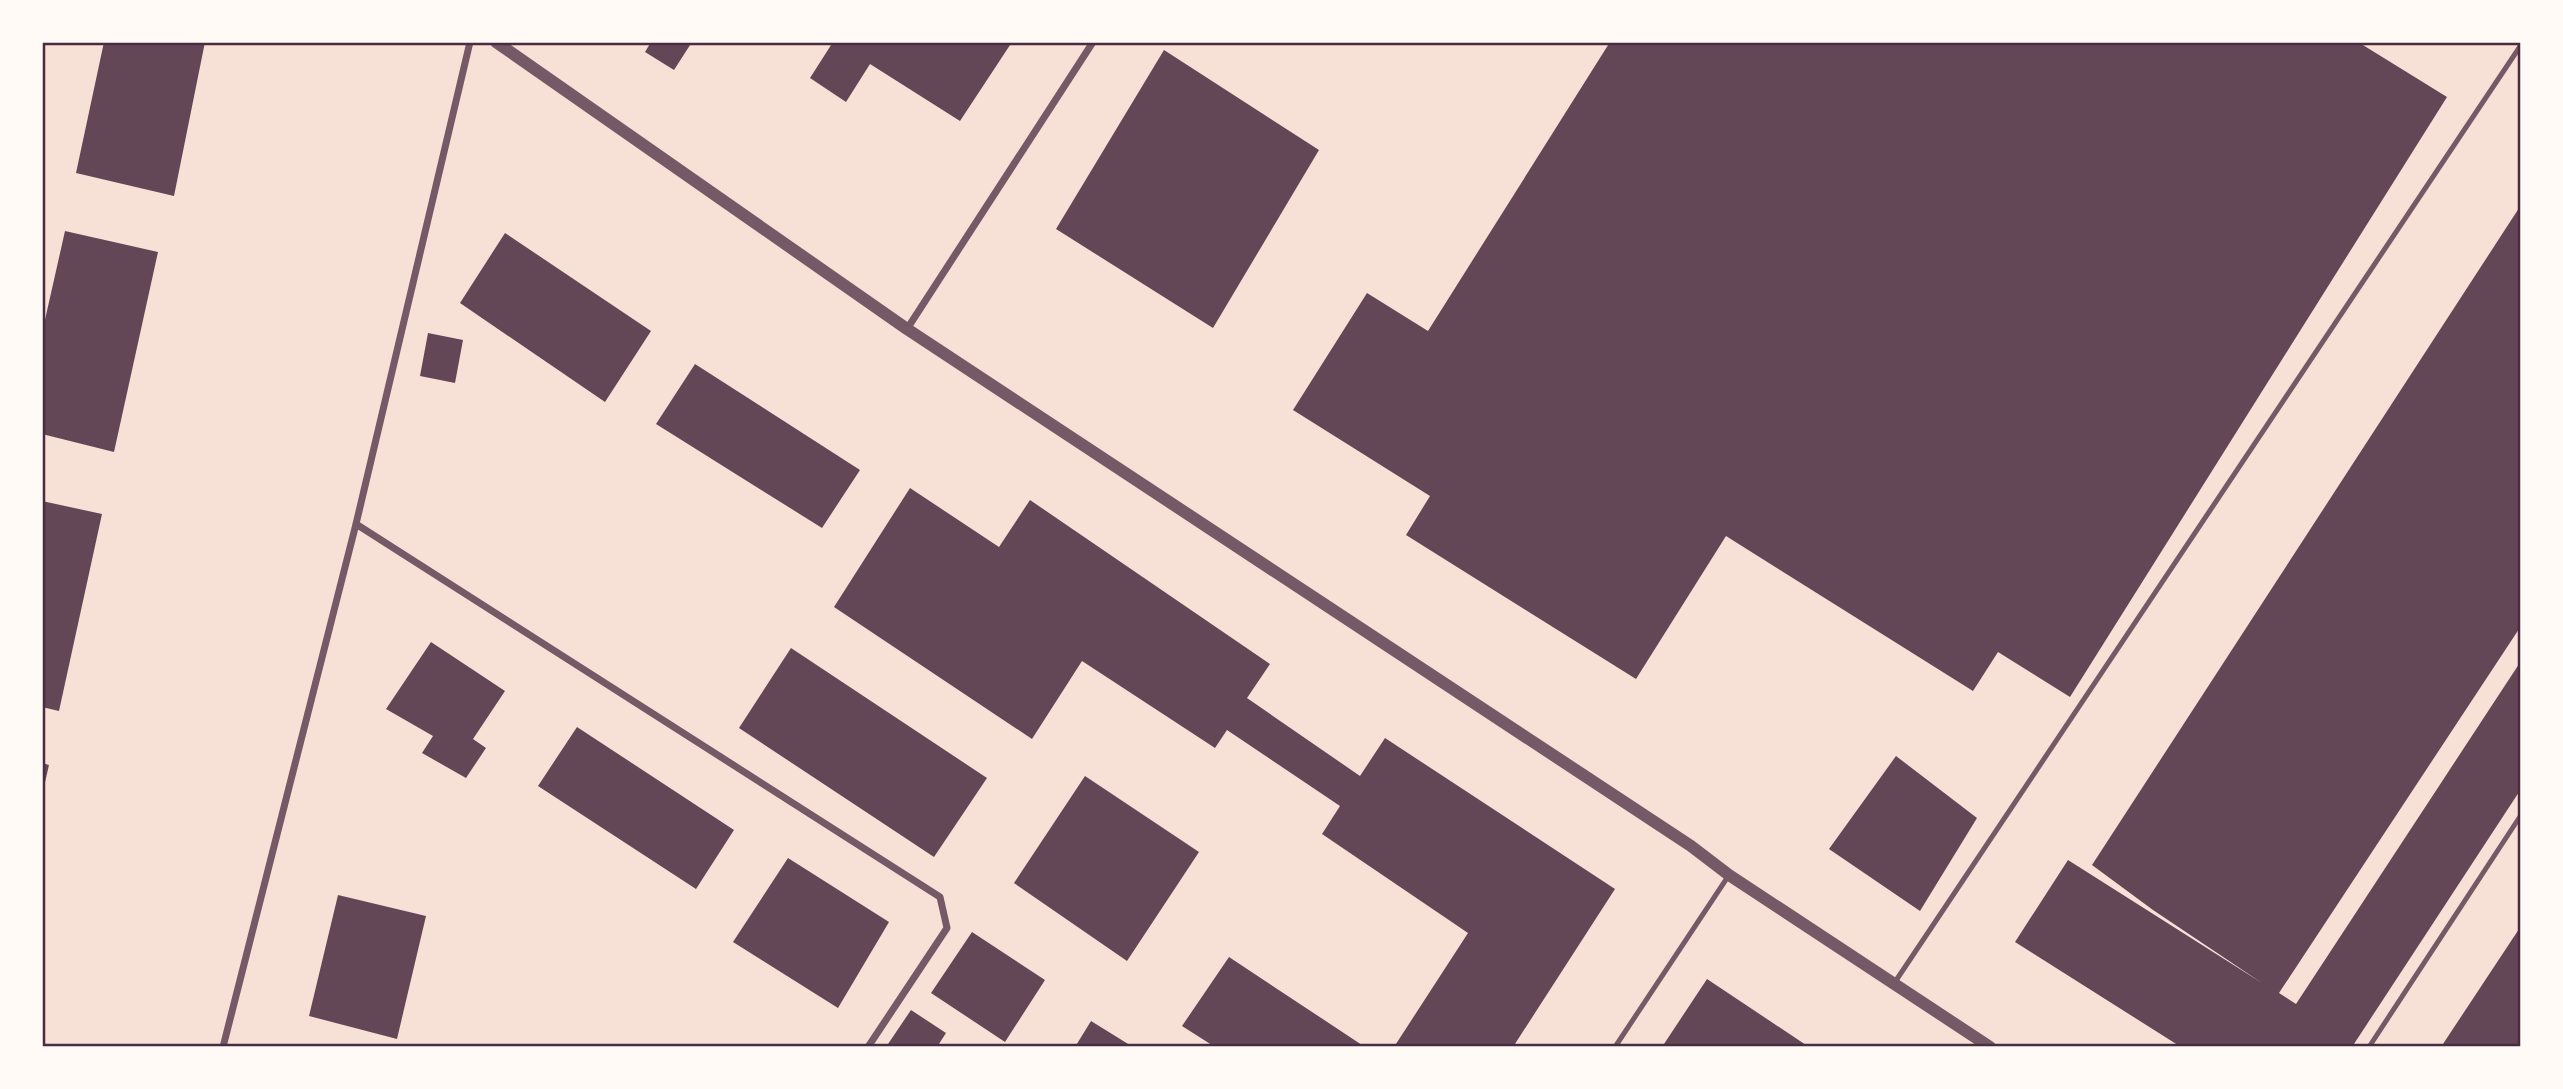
<svg xmlns="http://www.w3.org/2000/svg" width="2563" height="1089" viewBox="0 0 2563 1089" font-family="Mulish,sans-serif">
<rect width="100%" height="100%" fill="#f7e1d7"/>
<path fill="#644757" d="M104,42h101l-31,154 -98,-23z
M651,42h41l-18,28 -29,-18z
M833,42h179l-52,79 -90,-57 -24,38 -36,-24z
M1610,42h748l89,55 -377,600 -72,-45 -25,39 -247,-155 -90,143 -230,-144 24,-39 -137,-86 74,-117 61,38z
M1164,50l155,100 -106,178 -157,-99z
M2521,205v421l-242,367 17,11 225,-343v128l-169,258h-171l-166,-105 53,-82 194,123 -109,-73 -61,-45z
M65,231l93,21 -44,200 -72,-18v-101z
M505,233l146,98 -46,71 -145,-99z
M428,333l35,7 -8,43 -35,-7z
M695,364l165,106 -38,58 -166,-104z
M910,488l89,59 31,-47 240,164 -23,34 113,78 25,-38 230,151 -102,158h-119l74,-114 -146,-99 18,-28 -113,-76 -12,18 -133,-87 -50,78 -198,-132z
M42,501l60,13 -43,197 -17,-4z
M431,642l74,49 -32,48 13,9 -20,30 -44,-25 11,-17 -47,-27z
M791,648l196,130 -53,79 -195,-129z
M577,727l157,103 -38,59 -158,-103z
M1896,756l81,62 -57,93 -91,-62z
M42,763l7,2 -6,26h-1z
M1085,776l114,76 -72,109 -113,-78z
M788,858l101,64 -51,86 -105,-66z
M338,895l88,21 -29,123 -88,-23z
M2521,926v121h-80z
M972,932l73,48 -40,62 -74,-49z
M1229,957l136,90h-150l-33,-21z
M1707,979l102,68h-147z
M911,1010l35,23 -9,14h-51z
M1091,1021l42,26h-58z"/>
<g fill="none" stroke-linecap="round" stroke-linejoin="round">
<path stroke="#755966" stroke-width="5" d="M1895,982l626,-937
M1615,1047l114,-172
M2369,1047l152,-232"/>
<path stroke="#755966" stroke-width="7" d="M907,329l186,-287
M356,524l584,373 7,31 -79,119
M223,1047l133,-523 114,-482"/>
<path stroke="#755966" stroke-width="12" d="M496,42l411,287 784,517 38,29 261,172"/>
</g>
<rect width="2563" height="1089" fill="none" stroke="#fffaf5" stroke-width="88"/>
<rect x="44" y="44" width="2475" height="1001" fill="none" stroke="#4a2c40" stroke-width="2.5"/>
</svg>
